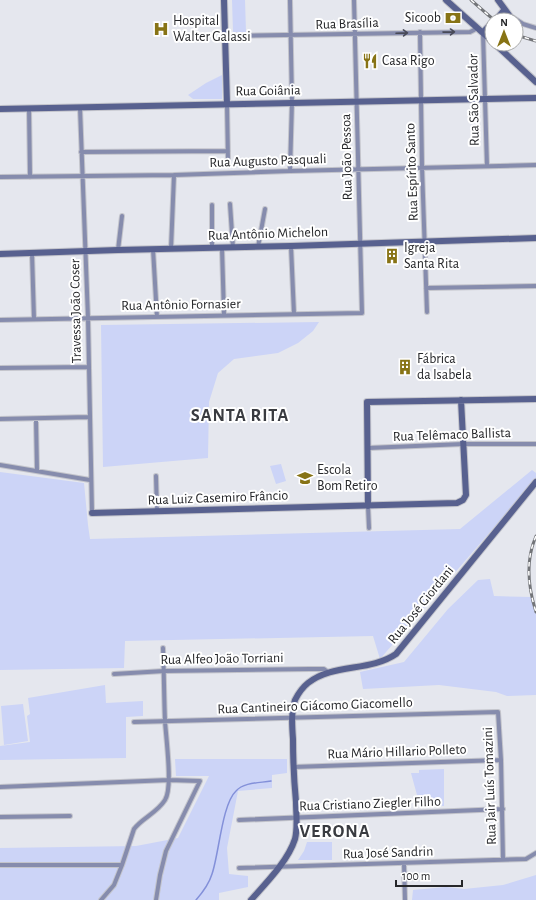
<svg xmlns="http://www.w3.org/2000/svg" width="536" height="900" viewBox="0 0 536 900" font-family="'Alegreya Sans',sans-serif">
<rect width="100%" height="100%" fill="#e5e7ee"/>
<path fill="#ccd4f7" d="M232,0h13l1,32h-13z
M222,75v24h-29l-5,-4 18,-12z
M319,322l-6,9 -15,12 -20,10 -44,6 -16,14 -9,29 -1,56 -105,9 -2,-142z
M281,464l5,17 -10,3 -6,-18z
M532,470l4,3v6l-156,180 -7,-23 -248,5 -1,27 -124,2v-198l84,11 4,42 2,14 370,-10z
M490,579l4,17 37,1 5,15v83l-29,1 -11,-4 -57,-7 -76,4 -3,-17 44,-10 44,-53 30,-29z
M105,685l1,18 37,-2v15l-17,1v41l-126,2v-14l30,-4 -3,-26 3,-2 -2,-16z
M23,704l5,37 -24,4 -3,-39z
M175,759h112v14l-15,2v13l-34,3 -11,57 2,26 19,2v11l-29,6v7h-219v-52l136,-2 42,-8 31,-62h-33z
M444,769v37h-23l-1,-11h-3l-6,-22h8v-3z
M307,842h25v18h-34l6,-9z
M536,875v25h-124l1,-10 33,-3 18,2 39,-4z"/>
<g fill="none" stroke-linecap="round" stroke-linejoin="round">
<path stroke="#8390d9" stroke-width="1.5" d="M196,900c7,-8 13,-16 16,-26 7,-20 10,-70 24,-83 8,-9 24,-8 35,-10"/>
<defs>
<path id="street" d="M290,0l2,102 -2,69
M509,15l14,9 13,4
M420,32l2,135 5,145
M483,33l4,133
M224,36l246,-4 4,-2 2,-4
M227,104l1,56
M29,108l1,69
M80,108l8,210 4,195
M81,152l147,-1
M0,177l174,-2 116,-4 246,-6
M230,204l3,44
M291,246l3,68
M258,247l7,-38
M212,248v-43
M222,248l2,67
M153,249l4,68
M171,249l3,-74
M118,250l4,-34
M32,253l2,66
M426,288l110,-2
M0,320l362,-7 -8,-313
M0,368l89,-1
M0,419l89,-2
M36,419l1,52
M368,448l95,-4h73
M0,465l90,15
M156,476l1,36
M368,506l1,22
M114,674l50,-3 146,-2h14l5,4
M134,722l364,-10 3,48 2,99
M293,767l208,-7
M0,787l169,-7 31,1 -34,70 -6,24 -4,25
M0,817l70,-1
M239,820l264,-11
M404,863l1,37
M0,865h122
M239,868l287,-9 10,-6
M101,900l13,-15 8,-20 12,-36c8,-11 23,-16 31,-29 8,-12 1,-62 0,-79 -1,-24 -1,-49 -2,-73"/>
<path id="secondary" d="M224,0l3,104
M446,0l46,41
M498,0l11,15 -5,5
M496,20l8,-10
M483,32l9,-9
M495,44l41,38
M0,109c179,-3 357,-8 536,-11
M0,254l118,-4 173,-4 245,-8
M368,506l-1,-104 169,-3
M92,513l365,-10 6,-3 3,-5 -5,-95
M251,900c15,-17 37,-39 44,-61 3,-12 1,-25 1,-37 -2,-21 -3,-42 -3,-63 -1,-13 -2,-27 2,-39 3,-6 8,-13 13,-17 25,-20 62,-11 88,-29l140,-172"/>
</defs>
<use href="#street" stroke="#c3c4cb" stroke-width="6"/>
<use href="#secondary" stroke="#c3c4cb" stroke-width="8"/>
<use href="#street" stroke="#868cad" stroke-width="4"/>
<use href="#secondary" stroke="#58618f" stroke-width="6"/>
<defs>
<path id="rail" d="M471,0l23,20
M516,35l20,6
M536,536c-11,25 -8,51 0,76"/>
</defs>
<use href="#rail" stroke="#737579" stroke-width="3"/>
<use href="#rail" stroke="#fff" stroke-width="1.5" stroke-dasharray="4.5" stroke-linecap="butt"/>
</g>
<defs><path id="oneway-shaft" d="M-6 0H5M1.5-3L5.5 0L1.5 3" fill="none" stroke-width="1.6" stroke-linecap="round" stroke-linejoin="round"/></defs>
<g stroke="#484a58">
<use href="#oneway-shaft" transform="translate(449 32) rotate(-1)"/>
<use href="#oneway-shaft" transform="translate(402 33) rotate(-2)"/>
</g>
<defs>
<symbol id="bank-bare" viewBox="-9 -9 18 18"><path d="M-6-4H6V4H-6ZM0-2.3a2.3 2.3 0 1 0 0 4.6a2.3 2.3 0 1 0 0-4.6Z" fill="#877315" stroke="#fff" stroke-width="2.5" paint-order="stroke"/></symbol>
<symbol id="hospital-bare" viewBox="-9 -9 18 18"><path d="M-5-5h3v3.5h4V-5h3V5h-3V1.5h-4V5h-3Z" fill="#877315" stroke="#fff" stroke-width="2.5" paint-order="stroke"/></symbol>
<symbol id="restaurant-bare" viewBox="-9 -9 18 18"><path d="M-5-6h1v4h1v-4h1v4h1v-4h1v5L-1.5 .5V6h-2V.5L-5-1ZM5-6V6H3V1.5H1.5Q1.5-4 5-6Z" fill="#877315" stroke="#fff" stroke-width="2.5" paint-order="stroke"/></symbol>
<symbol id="building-bare" viewBox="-9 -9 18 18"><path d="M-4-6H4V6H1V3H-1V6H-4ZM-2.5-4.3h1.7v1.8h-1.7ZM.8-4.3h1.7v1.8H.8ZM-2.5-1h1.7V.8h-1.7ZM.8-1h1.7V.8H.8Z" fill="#877315" stroke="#fff" stroke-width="2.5" paint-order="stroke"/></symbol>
<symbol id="school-bare" viewBox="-9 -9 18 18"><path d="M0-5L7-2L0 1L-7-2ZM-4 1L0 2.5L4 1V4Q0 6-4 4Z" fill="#877315" stroke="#fff" stroke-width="2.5" paint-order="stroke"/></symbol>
</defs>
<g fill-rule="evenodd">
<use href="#bank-bare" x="442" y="7" width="22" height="22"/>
<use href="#hospital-bare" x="150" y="18" width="22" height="22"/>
<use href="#restaurant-bare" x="359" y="50" width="22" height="22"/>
<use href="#building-bare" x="381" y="245" width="22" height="22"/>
<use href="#building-bare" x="394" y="356" width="22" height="22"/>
<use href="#school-bare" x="294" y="467" width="22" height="22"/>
</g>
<g text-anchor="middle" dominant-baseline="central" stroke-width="4" stroke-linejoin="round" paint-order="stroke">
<g font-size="14" fill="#26272a" stroke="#fff" text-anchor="start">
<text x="441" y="18" text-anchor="end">Sicoob</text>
<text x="173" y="21">Hospital<tspan x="173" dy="16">Walter Galassi</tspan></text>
<text x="382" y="61">Casa Rigo</text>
<text x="404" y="248">Igreja<tspan x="404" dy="16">Santa Rita</tspan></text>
<text x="417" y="359">Fábrica<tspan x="417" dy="16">da Isabela</tspan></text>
<text x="317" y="470">Escola<tspan x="317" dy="16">Bom Retiro</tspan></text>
</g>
<g font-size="14" fill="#26272a" stroke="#fff">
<text transform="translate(347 24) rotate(-2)">Rua Brasília</text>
<text transform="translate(268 91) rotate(-1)">Rua Goiânia</text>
<text transform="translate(474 100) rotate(-91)">Rua São Salvador</text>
<text transform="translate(347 157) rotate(-91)">Rua João Pessoa</text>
<text transform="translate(268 161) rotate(-2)">Rua Augusto Pasquali</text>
<text transform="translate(412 172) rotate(-92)">Rua Espírito Santo</text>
<text transform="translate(268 234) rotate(-2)">Rua Antônio Michelon</text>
<text transform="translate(181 305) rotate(-1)">Rua Antônio Fornasier</text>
<text transform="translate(76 311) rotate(-91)">Travessa João Coser</text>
<text transform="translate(452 435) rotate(-2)">Rua Telêmaco Ballista</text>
<text transform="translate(218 498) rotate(-2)">Rua Luiz Casemiro Frâncio</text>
<text transform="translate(421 605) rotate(-51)">Rua José Giordani</text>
<text transform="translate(222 659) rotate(-1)">Rua Alfeo João Torriani</text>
<text transform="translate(315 706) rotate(-2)">Rua Cantineiro Giácomo Giacomello</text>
<text transform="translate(397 752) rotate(-2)">Rua Mário Hillario Polleto</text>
<text transform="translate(490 786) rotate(-92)">Rua Jair Luís Tomazini</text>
<text transform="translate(370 804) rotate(-2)">Rua Cristiano Ziegler Filho</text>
<text transform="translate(388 853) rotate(-2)">Rua José Sandrin</text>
</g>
<g font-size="18" font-weight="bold" letter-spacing="1" fill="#393b40" stroke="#fff">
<text x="240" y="416">SANTA RITA</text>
<text x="335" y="832">VERONA</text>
</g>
</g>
<g transform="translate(504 32)"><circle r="19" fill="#ffffff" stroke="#a8a9aa"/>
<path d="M0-3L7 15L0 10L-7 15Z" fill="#877315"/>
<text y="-6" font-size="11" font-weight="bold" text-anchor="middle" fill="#26272a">N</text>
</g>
<path d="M396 880v6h66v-6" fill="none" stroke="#26272a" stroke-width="2"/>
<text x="402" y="880" font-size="12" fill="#26272a" stroke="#ffffff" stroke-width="3" paint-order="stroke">100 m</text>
</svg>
